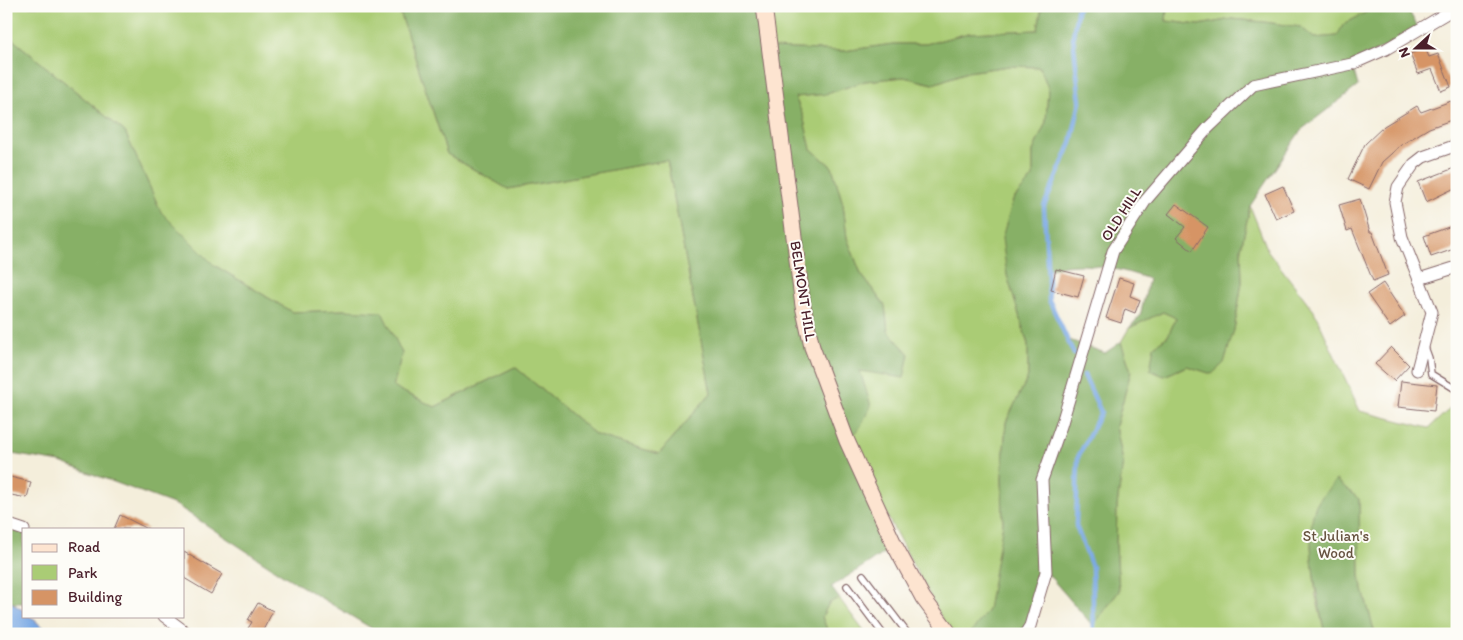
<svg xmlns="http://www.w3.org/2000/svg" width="1463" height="640" viewBox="0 0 1463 640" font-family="Itim,sans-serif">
<rect width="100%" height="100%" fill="#fdfcf7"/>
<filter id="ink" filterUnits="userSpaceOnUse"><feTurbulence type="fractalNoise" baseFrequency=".02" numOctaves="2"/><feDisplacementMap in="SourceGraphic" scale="10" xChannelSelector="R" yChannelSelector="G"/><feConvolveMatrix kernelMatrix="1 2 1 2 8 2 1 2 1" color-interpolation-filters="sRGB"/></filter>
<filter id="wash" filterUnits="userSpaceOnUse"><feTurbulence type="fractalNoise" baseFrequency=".0096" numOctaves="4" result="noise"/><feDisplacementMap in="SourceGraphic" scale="20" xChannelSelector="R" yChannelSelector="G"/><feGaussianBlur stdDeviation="1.12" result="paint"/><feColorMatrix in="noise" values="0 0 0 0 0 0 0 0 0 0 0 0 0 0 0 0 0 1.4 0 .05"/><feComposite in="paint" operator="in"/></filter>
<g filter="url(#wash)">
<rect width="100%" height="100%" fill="#f4eedb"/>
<path fill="#aacc75" stroke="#7a7650" d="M6,6h392l49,148 61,35 159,-29 44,233 -52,61 -63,-19 -81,-68 -80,40 -42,-20 9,-34 -58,-43 -52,2 -78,-47 -53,-53 -36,-80 -119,-98z
M764,6h278l-4,24 -69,3 -43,11h-33l-49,7 -73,-3z
M1167,6h210l-34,19 -5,11 -24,2 -14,-11 -36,-5 -32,-3 -33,6 -33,-4z
M1009,66l31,1 8,21 -2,34 -13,29v26l-20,23 -6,75 21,70v32l-22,45 -4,56 1,45 -7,50 -8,37 -16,23 -22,1 -103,-193 13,-71 49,-16 -21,-23 -3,-25 -24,-32 -14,-36 -4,-34 -11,-37 -21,-18 -8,-33 -8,-19 32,-3 38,-13 39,-4 29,7 34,-12z
M1250,206l18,45 46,60 46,100 69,17 28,-26v232h-82l-15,-55 -1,-80 -44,8 -4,39 5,50 9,38h-231l-1,-8 26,-35 -3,-46 1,-39 6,-44 -7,-36 15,-55 -10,-29 8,-14 34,-16 13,6 -8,18 -14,10 10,30 23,-10 25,8 22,-44 8,-48 -1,-34z
M839,598l27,36h-37l-7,-17 7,-15z"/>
<path fill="#87b066" stroke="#686848" d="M398,6h366l7,42 73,3 49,-7h33l43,-11 69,-3 4,-24h125l-1,15 33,4 33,-6 32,3 37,5 13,11 23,-2 6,-11 34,-19h29l13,23 -67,35 6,22 -57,44 -51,76 -9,42 1,34 -8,48 -10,33 -12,11 -25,-8 -23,10 -14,-6 4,-24 14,-10 8,-18 -13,-6 -34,16 11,-12 9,-37c-31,-11 -69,-20 -101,-9l1,30 18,39 38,14 16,-11 10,29 -15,55 7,36 -6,44 -1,39 3,46 -26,35 -46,-53 -22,61h-55l18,-24 15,-87 -1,-45 4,-56 22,-45v-33l-21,-69 -5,-37 11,-38 20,-23v-26l13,-29 2,-34 -8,-21 -31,-1 -42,6 -34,12 -29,-7 -39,4 -38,13 -32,3 8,19 8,33 21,18 11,37 4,34 14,36 24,32 3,25 21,23 -5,24 -44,-7 11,35 -12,23 -12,13 48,104 -64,41 8,11 -10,5 -7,14 7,17h-448l-98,-59 -107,-70 -116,-43 -54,-9v-419l119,98 36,80 53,53 78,47 52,-2 38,2 20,41 -9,34 42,20 80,-40 81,68 63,19 52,-61 -44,-233 -159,29 -61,-35z
M1336,480l23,19 1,80 15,55h-50c-7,-33 -21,-95 -10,-126 4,-10 15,-20 21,-28z
M6,524l18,6v73h-10l-8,-4z"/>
<path fill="#7aa9e4" stroke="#626488" d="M6,599l18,12v5h6l20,18h-44z"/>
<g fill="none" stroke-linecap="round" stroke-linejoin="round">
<path stroke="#7aa9e4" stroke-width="4.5" d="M1074,354l-25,-54 -5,-94 27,-63 9,-41 -7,-66 5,-30
M1084,375l17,37 -23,45 -2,69 16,41 2,67"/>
</g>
<g id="blocks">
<path fill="#d69465" d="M1425,48l4,9 9,-3 13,33 -10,4 -9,-22 -14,5 -8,-20z
M1451,101l6,17 -28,10 -28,17 -19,17 -13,27 -21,-10 17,-35 19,-18 33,-20 4,6z
M1457,167v20l-31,15 -8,-20z
M1283,186l11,25 -18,8 -11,-25z
M1360,199l10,33h2l16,43 -15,6 -21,-52 -5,2 -8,-26z
M1176,204l32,23 -16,24 -16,-13 9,-11 -17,-13z
M1457,224v24l-26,9 -7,-21z
M1056,269l28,7 -6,21 -27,-7z
M1119,278l15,5 -4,13 10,4 -5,13 -10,-4 -4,14 -15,-5z
M1383,283l22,33 -15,11 -23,-33z
M1391,347l18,18 -15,16 -19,-17z
M1401,381l36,4 -3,26 -36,-4z
M6,476l25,6 -4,16 -21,-4z
M120,515l28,14h-34z
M184,552l38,22 -11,20 -27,-16z
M258,603l15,8 -12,23 -14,-4 5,-8 -4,-2z"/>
</g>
</g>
<g filter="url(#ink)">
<use href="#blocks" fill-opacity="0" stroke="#866769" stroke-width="1"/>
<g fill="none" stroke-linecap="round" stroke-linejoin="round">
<defs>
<path id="lane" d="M1425,347l4,11 2,16 26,16
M863,575l45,59
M847,586l36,48"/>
<path id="street" d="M1419,279l38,-12
M1417,370l15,-58 -30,-75 -7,-35 3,-15 16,-23 9,-7 34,-12
M6,524l18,6
M164,616l24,18
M1025,634l5,-8 16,-54 -4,-92 19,-54 52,-175 33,-51 62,-72 45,-43 99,-21 34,-15 71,-42"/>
<path id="secondary" d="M764,6l39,300 9,41 35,94 48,105 28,52 27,36"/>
</defs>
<use href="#lane" stroke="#866769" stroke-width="8"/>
<use href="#street" stroke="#866769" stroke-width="13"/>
<use href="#secondary" stroke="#866769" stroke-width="17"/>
<use href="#lane" stroke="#fff" stroke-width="5.5"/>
<use href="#street" stroke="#fff" stroke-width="11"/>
<use href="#secondary" stroke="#fde4d0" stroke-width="15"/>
</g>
</g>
<g text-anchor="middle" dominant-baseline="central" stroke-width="4" stroke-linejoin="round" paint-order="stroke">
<g font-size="15" fill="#4a1f2b" stroke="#fdfcf7">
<text transform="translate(1121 214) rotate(-57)">OLD HILL</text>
<text transform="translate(803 291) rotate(81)">BELMONT HILL</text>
</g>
<g font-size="15" fill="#675341" stroke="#fdfcf7">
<text x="1336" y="536">St Julian's<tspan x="1336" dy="17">Wood</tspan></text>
</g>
</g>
<rect width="1463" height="640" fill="none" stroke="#fdfcf7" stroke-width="25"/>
<rect x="22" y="528" width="162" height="90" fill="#fdfcf7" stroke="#b5a4a5"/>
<rect x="32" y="544" width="25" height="8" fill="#fde4d0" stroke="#b5a4a5"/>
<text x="68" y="552" font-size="15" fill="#4a1f2b">Road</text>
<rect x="32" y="565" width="25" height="15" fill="#aacc75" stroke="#b5a4a5"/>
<text x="68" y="578" font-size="15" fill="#4a1f2b">Park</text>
<rect x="32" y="590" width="25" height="15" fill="#d69465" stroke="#b5a4a5"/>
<text x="68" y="602" font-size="15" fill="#4a1f2b">Building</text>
<g transform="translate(1416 48) rotate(249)" stroke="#fdfcf7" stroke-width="4" paint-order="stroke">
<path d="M0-4L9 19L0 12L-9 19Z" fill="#4a1f2b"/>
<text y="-8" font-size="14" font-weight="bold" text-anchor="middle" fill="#4a1f2b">N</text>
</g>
</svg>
